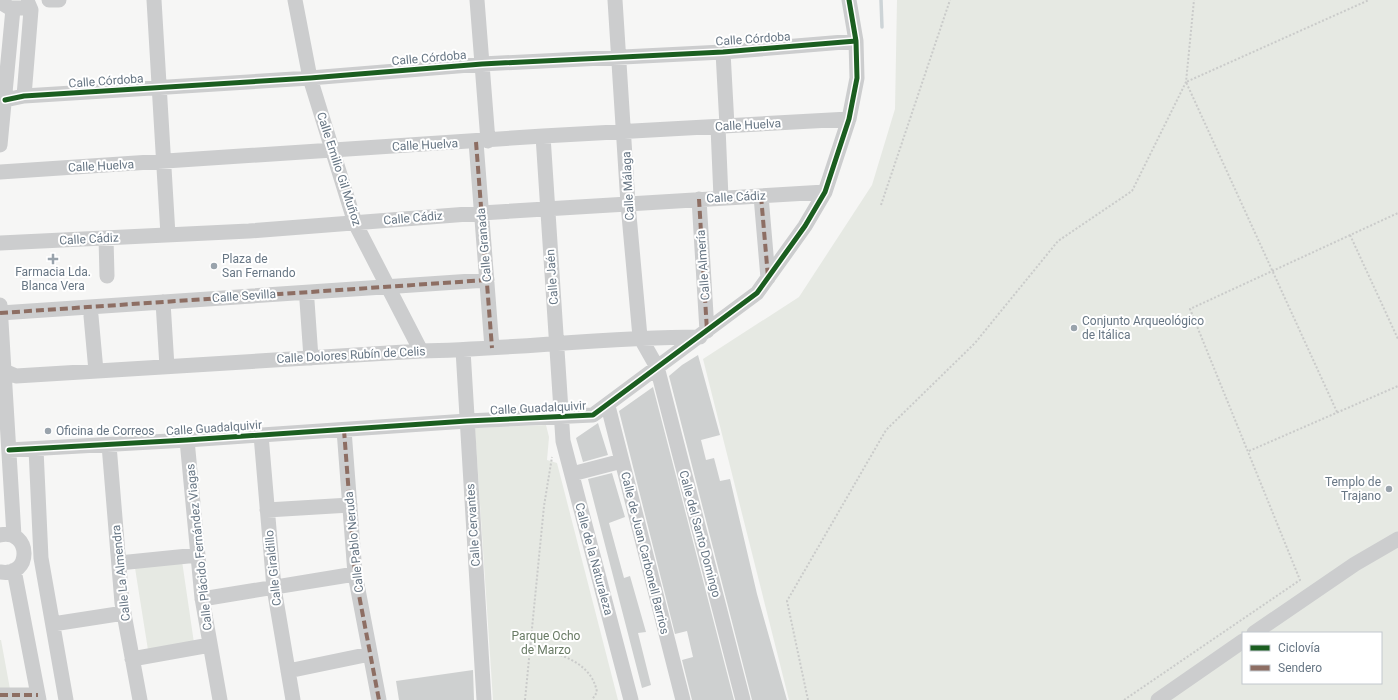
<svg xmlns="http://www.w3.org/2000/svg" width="1398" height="700" viewBox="0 0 1398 700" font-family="Roboto,sans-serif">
<rect width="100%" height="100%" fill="#f6f6f5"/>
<path fill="#e6e9e3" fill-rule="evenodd" d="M897,0h501v700h-609l-86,-341 96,-62 73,-112 23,-76zM1243,633h138v50h-138z
M546,425l3,12 -2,23 10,3 61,237h-125l-18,-272z
M182,561l12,82 -46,7 -13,-82z
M0,640h1l11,60h-12z"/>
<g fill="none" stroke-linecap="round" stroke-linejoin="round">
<path stroke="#cdd4d7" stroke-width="3.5" d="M881,0l1,27"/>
</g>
<path fill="#ced0d0" d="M698,355l22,80 -19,5 5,20 8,-2 6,23 10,-2 27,115 30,106h-35l-83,-324 13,-11z
M653,387l81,313h-42l-10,-40 11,-3 -6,-26 -12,3 -56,-223z
M598,423l10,32 -25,7 -7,-24z
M612,473l13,44 -16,6 15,55 6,-2 16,56 -8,1 13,52 -9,3 -54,-209z
M473,670l1,30h-75l-3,-19z"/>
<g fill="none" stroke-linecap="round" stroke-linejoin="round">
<path stroke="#cacbca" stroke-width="2" stroke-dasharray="2 2" stroke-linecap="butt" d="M881,205l69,-205
M1350,235l48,104
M1337,412l-151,-330 183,-82
M1249,451l149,-65
M530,645c27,9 61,15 67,47l-5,8
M525,700l19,-194 8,-49
M808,700l-21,-99 99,-171 89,-87 83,-102 74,-50 54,-109 8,-82
M1124,700l176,-120 -110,-271 208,-96"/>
<path stroke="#cccdce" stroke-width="15" d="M49,0h10
M154,0l14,235
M295,0l15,78 45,145 66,128
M477,0l11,141
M615,0l13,204 12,133 17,30 86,333
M0,2l10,6h12
M723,52l4,74
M24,96l7,-86 -3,-7
M5,100l19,-4 286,-18 172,-14 241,-12 133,-11
M718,127l3,71
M543,136l20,305 68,259
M476,142l16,206
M0,145l13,-136
M0,172l543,-36 306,-17
M761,196l7,82
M699,199l8,132
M106,238l1,38
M0,243l249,-12 232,-18 344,-21
M307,301l4,57
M163,302l4,65
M0,305l14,231
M0,313l487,-33
M91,316l5,55
M463,350l21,350
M0,369l16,7 405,-25c93,-2 185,-14 279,-14
M608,406l75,294
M344,430l11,144 24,126
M261,435l13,153 19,112
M187,440l15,158 18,102
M109,445l13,158 18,97
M36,449l5,109 25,142
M9,450l178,-10 280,-19 126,-6 164,-122 48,-67 20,-34 24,-73 8,-41 -1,-37 -7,-41
M572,474l50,-13
M267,510l83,-5
M0,535c31,-7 33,43 0,37
M119,563l79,-8
M14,570l25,130
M202,599l153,-25
M53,624l71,-11
M1254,633l101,-69 43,-25
M132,659l78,-14
M288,671l82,-17
M0,695h38
M1158,700l85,-59"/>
<path stroke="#8d6e63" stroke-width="4" stroke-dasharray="8 4" stroke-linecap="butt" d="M476,142l16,206
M761,196l7,81
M699,199l8,132
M0,313l487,-33
M344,430l11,144 24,126
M0,695h38"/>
<defs>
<path id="cycleway" d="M5,100l19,-4 286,-18 172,-14 241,-12 133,-11
M9,450l178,-10 280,-19 126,-6 164,-122 48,-67 20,-34 24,-73 8,-41 -1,-37 -7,-41"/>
</defs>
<use href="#cycleway" stroke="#fff" stroke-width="8"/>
<use href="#cycleway" stroke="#1b5e20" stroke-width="5"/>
</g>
<g fill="#99a3ac" stroke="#fff" stroke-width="1.5">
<path d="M51 253h4v4h4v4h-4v4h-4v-4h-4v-4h4z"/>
<circle cx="214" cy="266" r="4"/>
<circle cx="1074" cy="328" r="4"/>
<circle cx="48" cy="431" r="4"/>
<circle cx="1389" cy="489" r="4"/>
</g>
<g text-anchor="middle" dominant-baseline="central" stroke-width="4" stroke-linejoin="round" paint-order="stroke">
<g font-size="12" fill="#677684" stroke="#fff">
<text transform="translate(753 39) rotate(-4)">Calle Córdoba</text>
<text transform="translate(429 58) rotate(-5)">Calle Córdoba</text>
<text transform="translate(106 81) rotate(-4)">Calle Córdoba</text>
<text transform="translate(748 125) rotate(-3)">Calle Huelva</text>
<text transform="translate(425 145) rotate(-3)">Calle Huelva</text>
<text transform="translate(101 166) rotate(-3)">Calle Huelva</text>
<text transform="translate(339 169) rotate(72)">Calle Emilio Gil Muñoz</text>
<text transform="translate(628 186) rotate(-93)">Calle Málaga</text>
<text transform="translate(736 197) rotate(-3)">Calle Cádiz</text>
<text transform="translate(413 218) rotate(-5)">Calle Cádiz</text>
<text transform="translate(89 239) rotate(-3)">Calle Cádiz</text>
<text transform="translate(484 245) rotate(-95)">Calle Granada</text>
<text transform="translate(703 265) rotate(-94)">Calle Almería</text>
<text transform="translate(552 277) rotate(-94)">Calle Jaén</text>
<text transform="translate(244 296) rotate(-4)">Calle Sevilla</text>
<text transform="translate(351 355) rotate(-3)">Calle Dolores Rubín de Celis</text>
<text transform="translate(538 408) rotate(-3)">Calle Guadalquivir</text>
<text transform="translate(214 428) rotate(-4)">Calle Guadalquivir</text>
<text transform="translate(473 525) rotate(-94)">Calle Cervantes</text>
<text transform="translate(700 534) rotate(75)">Calle del Santo Domingo</text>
<text transform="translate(354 542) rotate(-96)">Calle Pablo Neruda</text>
<text transform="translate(199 547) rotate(-96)">Calle Plácido Fernández Viagas</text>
<text transform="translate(645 553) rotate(76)">Calle de Juan Carbonell Barrios</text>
<text transform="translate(594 559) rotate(75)">Calle de la Naturaleza</text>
<text transform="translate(273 568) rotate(-96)">Calle Giraldillo</text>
<text transform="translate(121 573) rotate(-96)">Calle La Almendra</text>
</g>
<g font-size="12" fill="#677684" stroke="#fff" text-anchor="start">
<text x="222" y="259">Plaza de<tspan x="222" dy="14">San Fernando</tspan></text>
<text x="53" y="272" text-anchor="middle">Farmacia Lda.<tspan x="53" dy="14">Blanca Vera</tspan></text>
<text x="1082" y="321">Conjunto Arqueológico<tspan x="1082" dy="14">de Itálica</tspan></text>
<text x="56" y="431">Oficina de Correos</text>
<text x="1381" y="482" text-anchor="end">Templo de<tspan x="1381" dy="14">Trajano</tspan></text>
</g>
<g font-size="12" fill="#697b65" stroke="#fff">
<text x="546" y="636">Parque Ocho<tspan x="546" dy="14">de Marzo</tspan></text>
</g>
</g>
<rect x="1242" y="632" width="140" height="52" fill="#ffffff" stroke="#c2c8ce"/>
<rect x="1250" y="645" width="20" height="6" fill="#1b5e20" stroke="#c2c8ce"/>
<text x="1278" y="652" font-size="12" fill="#677684">Ciclovía</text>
<rect x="1250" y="665" width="20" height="6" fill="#8d6e63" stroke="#c2c8ce"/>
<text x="1278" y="672" font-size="12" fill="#677684">Sendero</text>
</svg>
